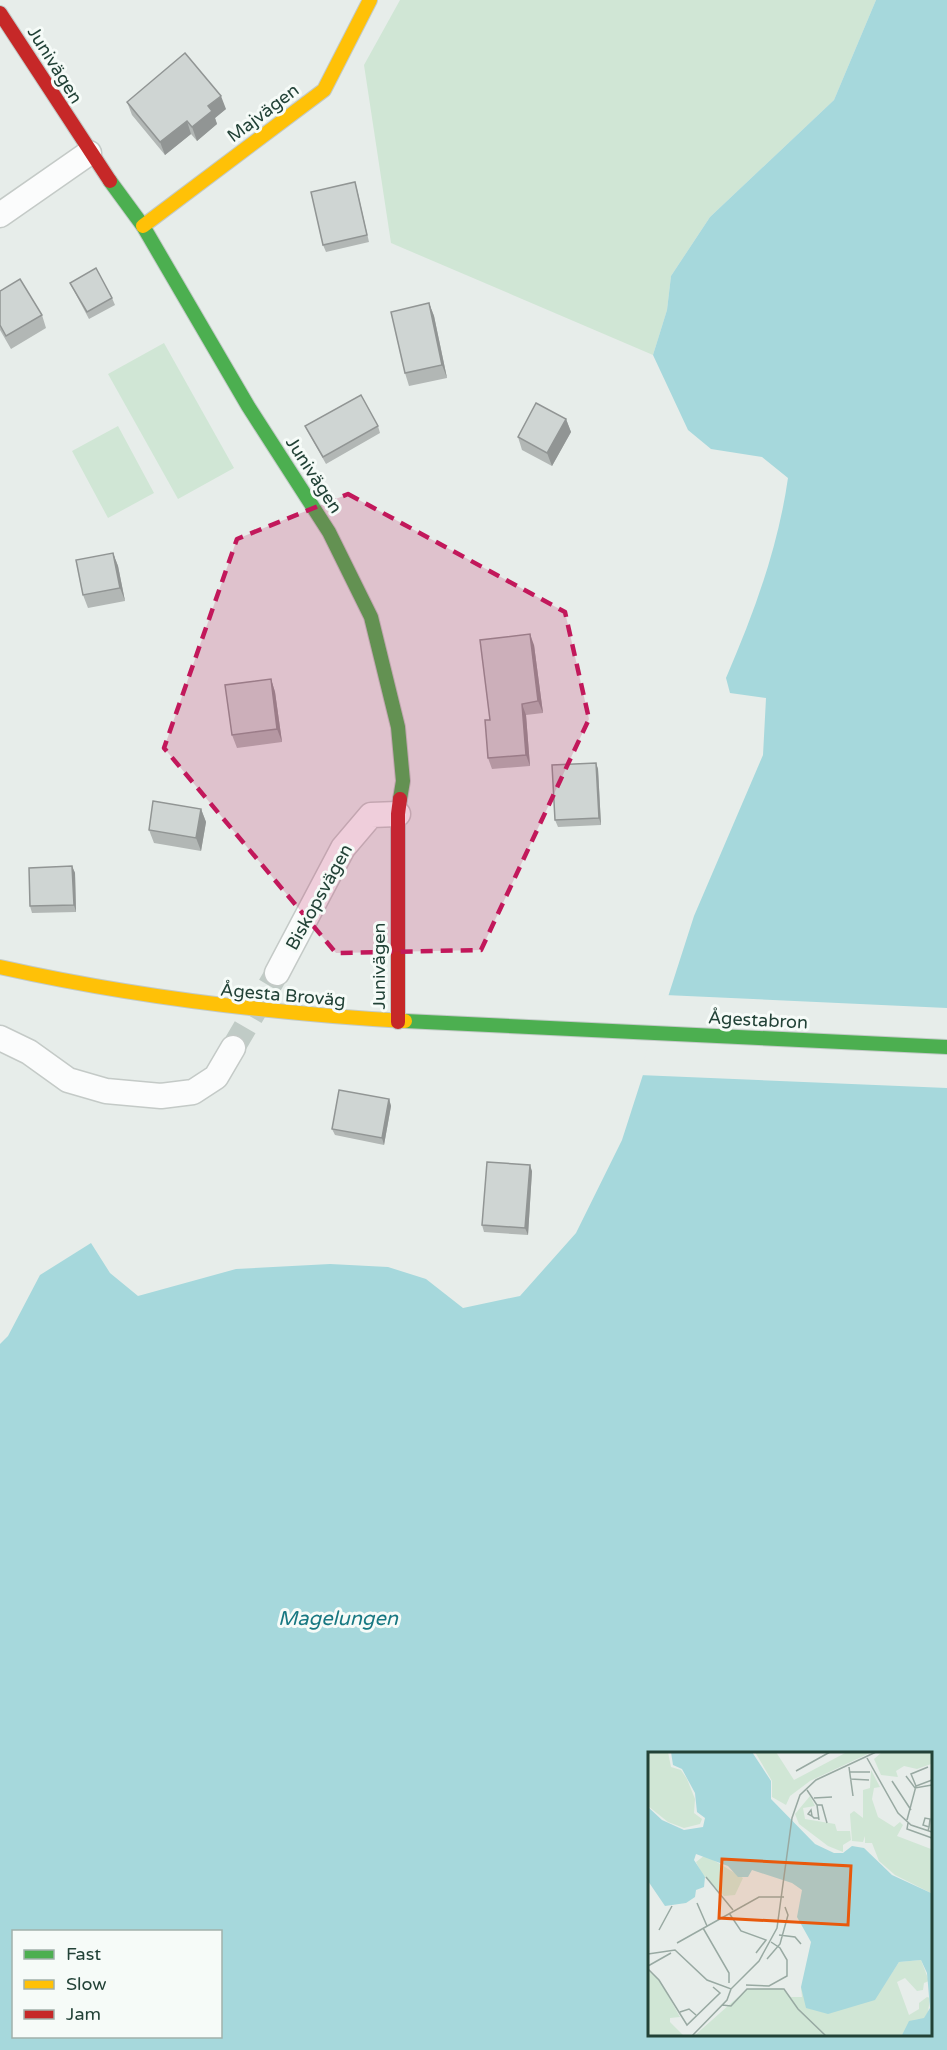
<svg xmlns="http://www.w3.org/2000/svg" width="947" height="2050" viewBox="0 0 947 2050" font-family="'Varela Round',sans-serif">
<rect width="100%" height="100%" fill="#e7edea"/>
<path fill="#d0e6d5" d="M400,0h476l-42,100 -124,117 -39,59 -4,34 -14,45 -262,-112 -27,-178z
M164,343l70,125 -56,31 -70,-125z
M118,426l36,67 -46,25 -36,-67z"/>
<path fill="#a6d8dc" fill-rule="evenodd" d="M876,0h71v2050h-947v-706l8,-8 32,-61 51,-32 19,30 28,23 98,-27 94,-5 58,3 38,12 37,29 57,-12 56,-63 46,-93 72,-224 69,-161 3,-57 -36,-5 -4,-15c28,-65 52,-130 62,-200l-26,-21 -51,-8 -23,-19 -35,-75 14,-45 4,-34 39,-59 124,-117zM650,1753h280v281h-280zM14,1932h206v104h-206z"/>
<path fill="#e7edea" d="M665,995l282,13v80l-308,-13z"/>
<g fill="none" stroke-linecap="round" stroke-linejoin="round">
<path stroke="#c0cbc6" stroke-width="24" stroke-dasharray="24 12" stroke-linecap="butt" d="M233,1048l44,-75"/>
<defs>
<path id="street" d="M0,215l89,-62
M277,973l66,-125 28,-33 27,-1
M0,1038l29,14 39,28 38,11 55,5 32,-4 23,-15 17,-29"/>
<path id="fast" d="M110,181l33,45 105,180 81,126 42,85 27,110 5,54 -3,18
M405,1021l542,26"/>
<path id="slow" d="M143,226l181,-136 46,-90
M0,967c134,30 268,46 405,54"/>
<path id="jam" d="M0,13l110,168
M398,1022v-208l2,-15"/>
</defs>
<use href="#street" stroke="#c4cac7" stroke-width="27"/>
<use href="#fast" stroke="#c2cac7" stroke-width="16"/>
<use href="#slow" stroke="#c2cac7" stroke-width="16"/>
<use href="#jam" stroke="#c2cac7" stroke-width="16"/>
<use href="#street" stroke="#fbfcfc" stroke-width="24"/>
<use href="#fast" stroke="#4caf50" stroke-width="14"/>
<use href="#slow" stroke="#ffc107" stroke-width="14"/>
<use href="#jam" stroke="#c62828" stroke-width="14"/>
</g>
<path fill="#b2b7b5" d="M127,102l99,7 -11,9 2,6 -20,17 -6,-7 -26,21 -33,-40z
M355,182l2,7 12,53 -43,10 -3,-7z
M70,283l42,15 3,7 -26,14 -16,-30z
M0,291l42,24 4,13 -35,21 -11,-19z
M429,303l5,13 13,62 -38,8 -4,-13z
M566,419l5,13 -19,34 -30,-16 -4,-13z
M305,426h73l2,7 -54,31 -18,-32z
M113,553l5,13 7,35 -37,7 -5,-13z
M534,645l9,68 -17,2 4,51 -38,3 -4,-11z
M271,679l4,13 7,50 -45,6 -5,-13z
M596,763l2,6 3,56 -43,2 -3,-7z
M201,809l5,13 -5,29 -47,-8 -5,-13z
M72,866l3,7 1,39 -44,1 -2,-7z
M389,1099l2,7 -7,39 -49,-10 -3,-6z
M532,1171l-4,64 -44,-3 -2,-7z"/>
<path fill="#919594" d="M221,96l5,13 -11,9 2,6 -20,17 -5,-14 16,-21z
M187,121l4,13 -26,21 -5,-13z
M429,303l5,13 13,62 -5,-13z
M566,419l5,13 -19,34 -5,-13z
M113,553l5,13 7,35 -5,-13z
M530,634l4,11 9,68 -5,-12z
M271,679l4,13 7,50 -5,-13z
M522,704l4,11 4,51 -4,-11z
M596,763l2,6 3,56 -2,-7z
M201,809l5,13 -5,29 -5,-13z
M72,866l3,7 1,39 -2,-7z
M389,1099l2,7 -7,39 -2,-7z
M530,1165l2,6 -4,64 -3,-7z"/>
<path fill="#cfd5d3" stroke="#919594" stroke-width="1.5" d="M185,53l36,43 -13,10 4,5 -20,16 -5,-6 -27,21 -33,-40z
M355,182l12,53 -44,10 -12,-53z
M96,268l16,30 -25,14 -17,-29z
M20,279l22,36 -36,21 -6,-11v-34z
M429,303l13,62 -37,8 -14,-61z
M361,395l17,31 -55,31 -18,-31z
M536,403l30,16 -19,34 -29,-16z
M113,553l7,35 -37,7 -7,-35z
M530,634l8,67 -16,3 4,51 -38,3 -3,-38h5l-10,-80z
M271,679l6,50 -45,6 -7,-50z
M596,763l3,55 -44,2 -3,-55z
M153,801l48,8 -5,29 -47,-8z
M72,866l2,39 -44,1 -1,-38z
M339,1090l50,9 -7,39 -50,-9z
M487,1162l43,3 -5,63 -43,-3z"/>
<path fill="#c2185b" fill-opacity="0.2" stroke="#c2185b" stroke-width="4.5" stroke-dasharray="12 8" stroke-linejoin="round" d="M348,494l217,118 24,107 -108,231 -145,3 -172,-205 73,-209z"/>
<g text-anchor="middle" dominant-baseline="central" stroke-width="6" stroke-linejoin="round" paint-order="stroke">
<g font-size="18" fill="#224237" stroke="#f6fbf8">
<text transform="translate(55 65) rotate(58)">Junivägen</text>
<text transform="translate(263 113) rotate(-37)">Majvägen</text>
<text transform="translate(314 475) rotate(57)">Junivägen</text>
<text transform="translate(319 897) rotate(-61)">Biskopsvägen</text>
<text transform="translate(379 966) rotate(-90)">Junivägen</text>
<text transform="translate(283 995) rotate(5)">Ågesta Broväg</text>
<text transform="translate(758 1020) rotate(3)">Ågestabron</text>
</g>
<g font-size="20" font-style="italic" fill="#187882" stroke="#f6fbf8">
<text x="338" y="1619">Magelungen</text>
</g>
</g>
<g transform="translate(648 1752)">
<rect width="284" height="284" fill="#e7edea"/>
<path d="M0,0h20l3,15 10,3 6,9 8,20 -1,14 8,6 -2,5 -16,4 -16,-6 -20,-16zM107,0h21l18,28 53,-28h25l-62,29 -20,15 -4,9 -14,-8v-16zM245,0h38v12l-14,5 -13,-3 -8,5 2,6 -17,-2 -7,-16 7,-6zM223,18l9,17 -6,1 -2,11 6,18 16,10 6,-5 3,3 -6,11 34,13v44l-36,-18 -16,-14 -7,-18h-7v-7l-2,6 -11,-1 -2,-27 4,-3 9,7v-28l7,-2zM162,44l5,10 -12,2 2,11 30,5 2,7h13l1,9 -8,5v7l-15,-6 -29,-22 -4,-10zM57,103l38,23 -8,17 -11,1 -22,-22 -6,-12zM273,208l8,21 -5,2 -1,7 -6,1 -12,-13 -8,4 12,33 10,-6v-6l8,-6 3,1 -2,14 -4,7 -10,1 -12,15 -208,1 53,-47 35,-1 9,9h11l-1,-10 56,17 29,-22 13,-20zM0,218l12,11 20,36 -10,1v4l13,13h-35z" fill="#d0e6d5"/>
<path d="M23,0h81l19,29v18l44,45 19,9h9l9,-7 12,2 28,27 39,18v142h-29l7,-14 15,-3 6,-10 -3,-35 -6,-13 -22,2 -24,38 -47,14 -22,-6 -5,-21 10,-45 -14,-25 5,-27 -10,-7 -40,-13 -4,7h-10l-10,-11 -32,-12 -2,6 11,17 -1,10 -8,3 -1,7 -9,6 -21,3 -17,-25v-74l14,13 22,10 19,-3 2,-9 -8,-6 -2,-19 -13,-24 -9,-4z" fill="#a6d8dc"/>
<path fill="none" stroke="#98a9a2" stroke-width="1.5" d="M219,6l31,55 13,12 21,7M201,15l4,29M148,19l34,-19M201,20h21M258,24l9,12 17,-3M202,27l19,1M244,29l19,29M268,34l-5,-12 17,-7M159,38l10,15 2,15M166,46l18,-1M169,53h5l5,18M164,64l-1,-6 -3,4 4,2 2,2h5M259,68l9,-34 16,-6M260,71l-1,6 25,9M280,79l1,-4 1,-8 -5,-1 -2,7 6,2M58,125l27,33M49,151l10,23M81,161l12,18 25,9 -10,13M55,176l26,45v10M11,178l13,-24M131,183l16,2 6,7M29,191l82,-46h25M0,202l27,-4 32,30 24,9 28,-28 18,-33 15,-110 8,-23 16,-15 60,-28M119,207l13,-15 8,-29 -3,-8M0,214l23,-13M0,217l11,11 28,45 33,-32 -7,-6M98,233l23,1 18,-10v-16l-7,-12 -9,-6M74,253l9,1 16,-17h37l14,20 28,27M32,260l9,-3 7,6M44,284l35,-36 4,-11"/>
<path fill="#e8590c" fill-opacity="0.15" stroke="#e8590c" stroke-width="3" d="M74,107l129,7 -3,59 -129,-7z"/>
<rect width="284" height="284" fill="none" stroke="#224237" stroke-width="3"/>
</g>
<rect x="12" y="1930" width="210" height="108" fill="#f6fbf8" stroke="#a1b1ab" stroke-width="1.5"/>
<rect x="24" y="1950" width="30" height="9" fill="#4caf50" stroke="#a1b1ab" stroke-width="1.5"/>
<text x="66" y="1960" font-size="18" fill="#224237">Fast</text>
<rect x="24" y="1980" width="30" height="9" fill="#ffc107" stroke="#a1b1ab" stroke-width="1.5"/>
<text x="66" y="1990" font-size="18" fill="#224237">Slow</text>
<rect x="24" y="2010" width="30" height="9" fill="#c62828" stroke="#a1b1ab" stroke-width="1.5"/>
<text x="66" y="2020" font-size="18" fill="#224237">Jam</text>
</svg>
